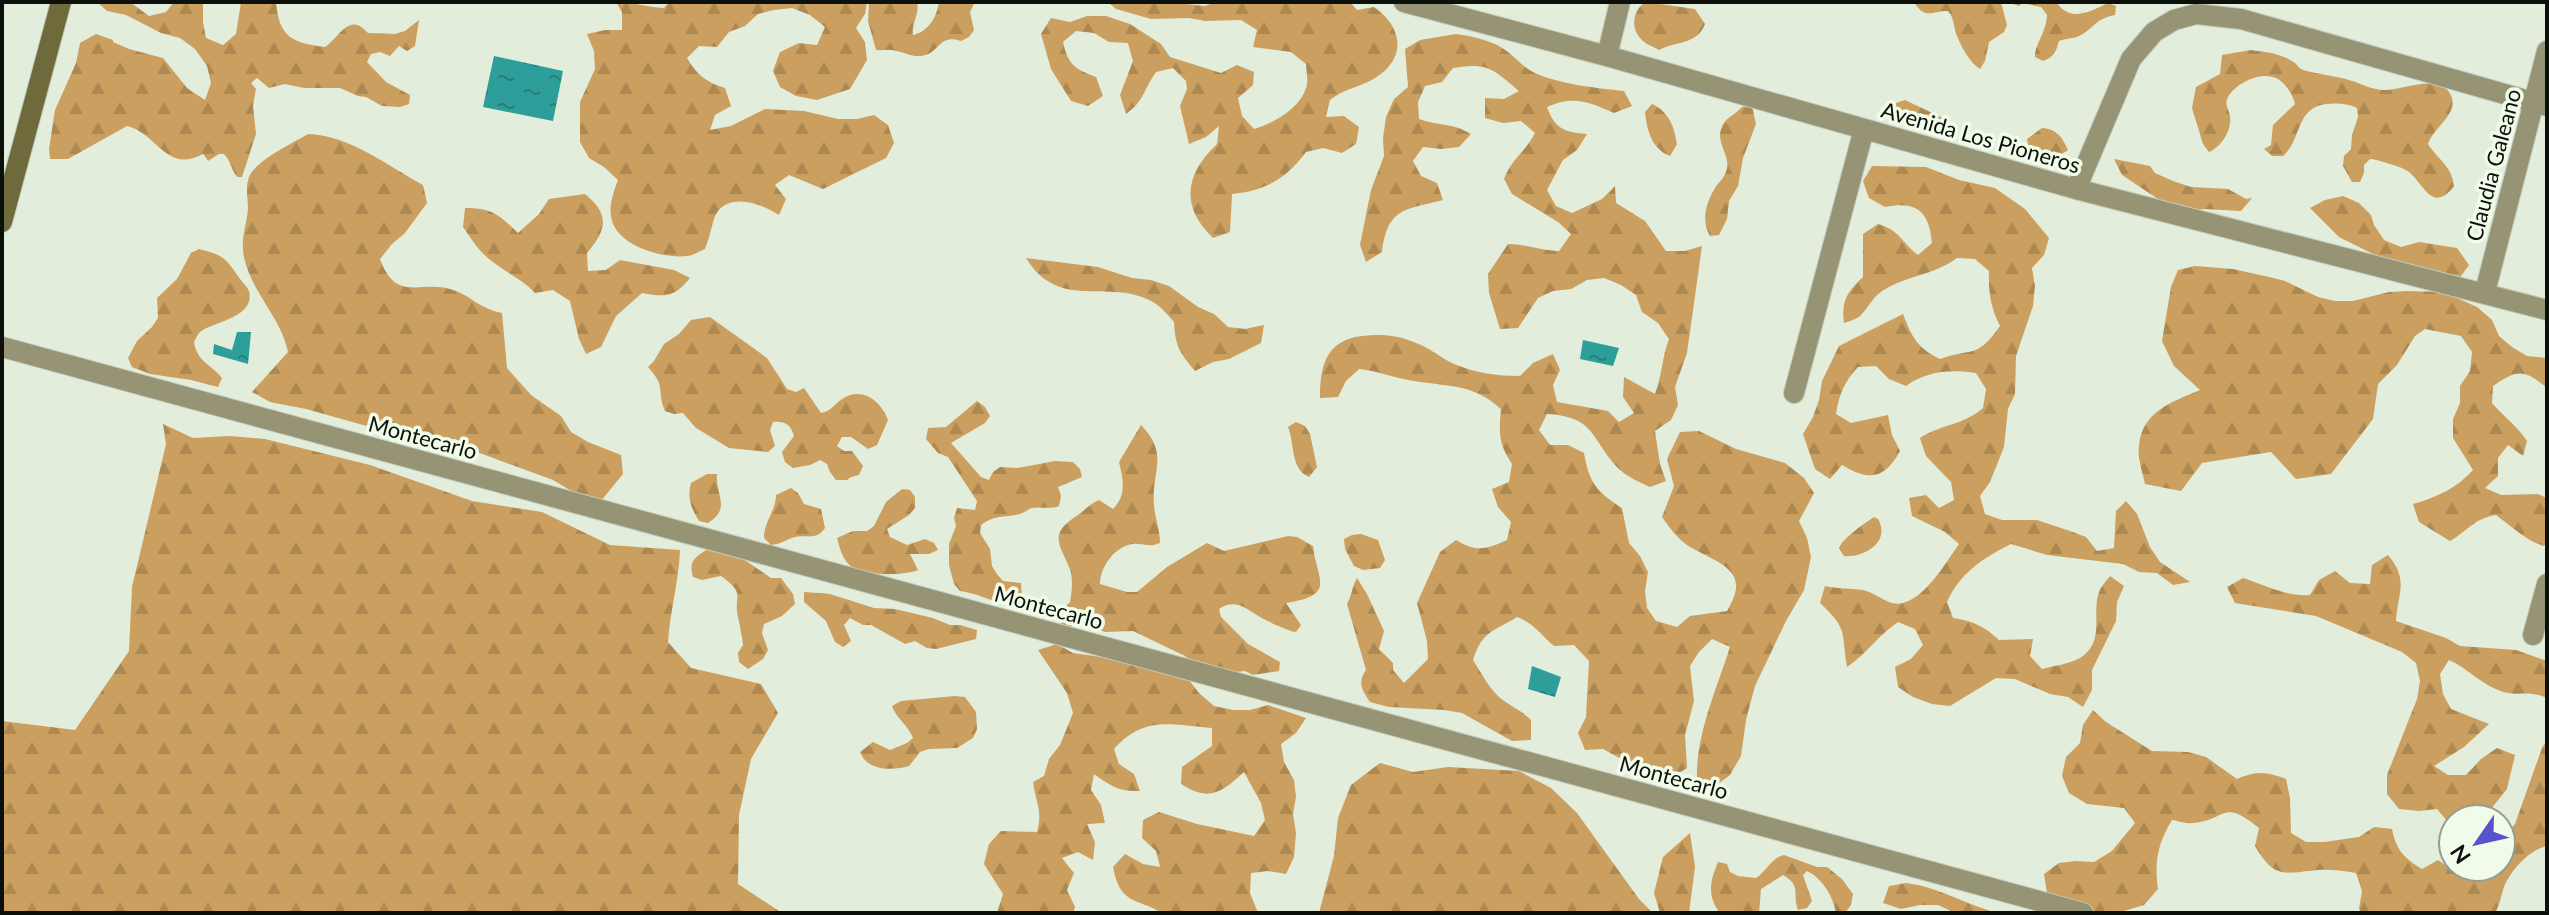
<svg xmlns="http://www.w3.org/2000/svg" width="2549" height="915" viewBox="0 0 2549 915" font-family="Lato,sans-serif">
<defs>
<pattern id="forest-firs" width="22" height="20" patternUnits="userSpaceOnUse" patternTransform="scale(2)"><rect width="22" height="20" fill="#cb9f5f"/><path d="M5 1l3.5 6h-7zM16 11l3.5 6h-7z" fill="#ad8851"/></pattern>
<pattern id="water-ripples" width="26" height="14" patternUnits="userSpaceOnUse" patternTransform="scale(2)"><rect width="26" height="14" fill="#2e9e9a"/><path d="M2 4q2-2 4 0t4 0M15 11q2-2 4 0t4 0" fill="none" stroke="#267f7c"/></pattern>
</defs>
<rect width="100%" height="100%" fill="#e3eddc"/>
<path fill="url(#forest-firs)" d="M97,2h33l19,14 17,-4 8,-10h29v20l3,16 17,7 13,-11 5,-32h35c3,35 16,41 49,45 15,-10 24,-36 43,-14l27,1 10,-3 14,-11 -4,26 -8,5 -8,-5 -9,10 -10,-4 -9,2 -4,8 19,20 24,13 -1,9 -9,3 -18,-1 -16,-9 -8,-1 -18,-8h-36l-19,-4 -16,4 -12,-10 -6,5 5,6 -3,17 3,28 -14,43h-5c-6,-8 -6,-16 -13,-23h-5l-11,7 -6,-9 1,2c-37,20 -46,-21 -76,-28l-59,33h-18l-1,-10 6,-39 21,-47 4,-20 16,-9 17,6v2l16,7 34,9 24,30 18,12 6,-17 -4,-17 -12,-17 -15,-11 -19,-5 -35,-18 -19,-4z
M616,2c17,0 31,5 48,6l5,-6h198l-2,12 -9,14 9,14 2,18 -17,29 -33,11 -21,-4 -16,-9 -7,-16 7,-19 19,-9 18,2 8,-18 -15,-12 -18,-7 -18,2 -16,4 -13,12 -16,6 -12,15 -18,-1 -12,12c10,17 19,24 38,30l6,18 -16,9 -5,15 21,-4 34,-17 39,2 34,8h19l17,-4 14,10 6,18 -8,15 -63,31 -34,-14 -14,10 11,14 -7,16c-18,-12 -55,-25 -65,4 -3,10 -5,20 -9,30 -6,2 -12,7 -18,7 -25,3 -73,-11 -76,-40 -2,-12 3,-25 7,-36l-14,-13 -15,-9 -9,-16v-40l15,-33 -1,-18 -7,-17 18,-4h17v-18z
M869,2h48c3,12 -6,22 -4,33 15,-3 24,-18 26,-33h36l-5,10 4,18 -5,7 -8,4c-23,-8 -21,13 -40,15 -9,1 -17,-4 -25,-5 -6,-2 -13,0 -20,-1l-8,-29z
M1108,2h59l38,4 11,-4h134l7,8 17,-3c28,19 34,51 1,71 -16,10 -28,9 -45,22l-4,17 18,-1 15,11 -3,17 -14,9 -19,-5 -17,4c-20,27 -41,39 -74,42l-2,38 -17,6c-34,-32 -27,-65 4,-94l2,-18 -13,11 -17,7 -9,-38 7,-17 -1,-8 -13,-13 -17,4c-13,19 -12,29 -30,42l-6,-19 13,-34 -5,-18 -19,-1 -15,-9 -18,-2 -13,11c5,23 12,27 33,35l7,19 -15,10 -17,-5 -20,-32 -10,-35 10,-16 19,4 17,-6h19l24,8 31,20 9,13 51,16 16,-8 17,7 -1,13 -15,13 4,18 12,13c20,-6 49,-22 53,-45 1,-6 -1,-14 -1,-20l-15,-12 -38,-5 4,-17 -16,-10 -36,1 -16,-3 -38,1 -35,-10z
M1646,2l49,7 10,15c-8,21 -29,17 -46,26 -5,-3 -14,-6 -18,-11 -11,-11 -8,-30 5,-37z
M1914,2h87l6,23 -3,7 -15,10 -4,19 -5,8c-10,-6 -18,-21 -23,-33 -4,-9 -2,-17 -9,-25 -17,0 -23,9 -34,-9z
M2007,2h49c15,21 33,10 52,1l8,3 -1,9c-21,4 -21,14 -36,21 -6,3 -13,2 -20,5 -3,11 -5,16 -16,20l-8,-4c0,-14 11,-23 12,-42l-6,-8 -19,-4 -3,3z
M1456,34c16,2 39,7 52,18 9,7 15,15 25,20 24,12 64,16 91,19l8,15 -18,7c-25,-11 -40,-18 -67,-6 8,22 17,25 40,27l-10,16 -14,10 -16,30 9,16 16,7 30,-14 13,-13 1,17 29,18 21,30h19l17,-5 -15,107 -12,34 3,18 -7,15 -16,11 5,33 6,17 -16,6c-11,-5 -24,-11 -32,-19 -28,-30 -22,-51 -71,-54l-8,16 11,15h18l16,8c5,30 13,39 38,55l7,35 11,13 8,16 -3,19 2,17 9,13 21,6 13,-11 37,-5c27,-43 -12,-48 -40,-66 -10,-7 -18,-18 -25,-28l12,-31 -7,-27 13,-27 19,-1 37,18 49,14 19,15 10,15 -15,28 8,17 4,19 -7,33 -18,31 -31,65 -9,34 -5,36 -11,19 -16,12 -17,-5c-2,-46 19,-91 33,-135l-18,-8 -13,13 -9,14 4,35 -9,34 2,33 -16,10 -35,-11 -33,-18 -18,1 -7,-17 8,-16 3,-56 -15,-16 -20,1c-14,-12 -19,-22 -37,-29 -24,15 -35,14 -44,43 9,14 18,32 31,41 10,7 18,10 27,19v20l-19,1 -50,-28 -18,-3 -55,-3 -19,-5c-8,-12 -13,-19 -4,-32l-19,-66c5,-9 5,-17 10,-26l10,16 17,37 -5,18 14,14v7l11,13 24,-24 -1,-18 -10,-38 23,-51 16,-12c20,12 29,10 51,0l4,-18 -13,-15 -6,-18 17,-7 3,-18c-14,-21 -13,-31 -11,-55 -29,-26 -52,-22 -87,-28 -19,-3 -36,-10 -55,-12l-13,12 -8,16 -18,1c0,-32 6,-58 42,-62 20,-2 35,-1 54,7 14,5 25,15 38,21 22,9 43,12 66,12l13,-13 20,-9 7,16 -7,15 4,17 51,9 11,11 15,-9 -11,-16 1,-20 31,17c7,-18 7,-37 14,-55l-11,-16 -16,-11 -6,-17 -15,-10 -17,-7 -17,2 -16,9 -18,2 -15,7 -20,30 -18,1 -11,-36 -1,-19 20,-30c18,0 33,7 51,7l12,-17 -13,-12 -46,-28 -8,-15c7,-19 22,-28 31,-46l-14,-12 -18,2 -18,-5v-20l19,1 15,-8c-26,-22 -31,-29 -66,-23l-11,14 -17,4 -7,16 1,17c22,8 32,3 52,15l-12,13 -18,2 -18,-2 -10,14 8,15 16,7 6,17c-38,10 -55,7 -61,52l-16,10 -6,-17 11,-55 13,-34 -1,-18 3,-21 8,-18 14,-12 -3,-38 15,-9z
M2251,50c14,2 28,3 41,11 4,2 6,6 9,8 8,4 36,7 48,11 11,3 23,10 35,10 18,1 59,-20 68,8 5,17 -19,30 -24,46 10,16 24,22 26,42 -23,30 -31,-6 -48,-16 -5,-3 -30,-11 -36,-11l-6,6v8l-4,9h-8l-9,-16 1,-10 7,-7 1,-14 6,-18 -1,-9c-10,-5 -20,-5 -31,-4 -31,4 -24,36 -43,52h-11l-8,-7 7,-4 2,-20 22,-21c-2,-9 -9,-20 -17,-25 -16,-9 -42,4 -50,18 -4,8 1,12 2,19 2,14 -8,30 -21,36l-6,-8 -11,-36 4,-21 24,-13 2,-19z
M1905,100l40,19 5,8 -3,9c-11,-1 -16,-8 -26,-12 -10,-5 -19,-6 -27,-12l2,-9z
M1652,104c17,8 22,22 25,40l-7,12c-18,-7 -23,-25 -25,-44z
M1752,106l4,18 -13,34 -5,28 -9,15 -2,18 -8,16 -9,1c-9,-15 -4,-34 5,-48 3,-5 9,-10 11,-16 6,-16 -10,-27 -5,-43 3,-11 13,-13 21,-22z
M2042,128c15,1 20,9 26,22 -14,10 -39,9 -41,-11z
M308,134c41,1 80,32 115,51l4,18 -22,30 -13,11 -12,15c17,47 43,18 76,32 19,8 23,17 46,22l5,55 24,27 30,21 10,16 17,10 33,13 2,19 -23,28 -17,-4 -30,-18 -87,-32 -71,-14 -89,-25 -36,-7 -18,-10 36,-40c-7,-35 -37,-60 -44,-95 -4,-18 3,-32 4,-49 0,-11 -3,-20 1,-31 6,-16 44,-34 59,-43z
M2114,159l36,7 5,7 18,8 18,6 37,2 18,10 6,-1 -11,13 -37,-2 -18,2 -19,-6 -45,-30z
M1872,166l54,1 33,13 36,8 30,21 24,29 -5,17 -12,13 3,18 -2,20 -17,50 -1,38 -7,15 -4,38 -14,35 -10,14 5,18 17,6h35l33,11 16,6 11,14 17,-3 2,-37 10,-10 11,13 13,33 10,15 30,20 -17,3 -16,-12 -18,-1 -16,-8 -76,-9 -36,-11c-28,14 -51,29 -64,58l6,16c20,3 31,8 46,22l34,-1 -3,17 12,13c11,-3 28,-5 38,-11 26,-17 11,-43 19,-66 2,-5 7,-11 11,-16l14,10 -7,16 -1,19 -24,49v20l-9,17 -15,-10 -18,-3 -35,-15 -19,-1 -46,28 -18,-2 -19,-7 -15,-10 -3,-20 16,-8 12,-14 -8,-16 -17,-7c-20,13 -31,32 -51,45 -6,-35 2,-37 -27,-64l5,-17c12,3 26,2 38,4 10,2 19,10 29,13 27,7 54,-41 67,-59l-14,-12 -33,-16 -3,-18 17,-3 13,13 15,-8 -3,-18 -25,-26 -6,-18c21,-14 42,-12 63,-30l3,-19 -10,-16c-25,-4 -50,-2 -70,13l-17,-7 -13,-13 -18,1c-14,15 -19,28 -22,47l15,9 37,-8 4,20 8,16c-16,29 -31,30 -58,14l-12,14 -15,-10 -12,-35 10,-17 6,-17 3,-19 17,-35 64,-32c9,23 14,34 37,45 33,-12 36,1 60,-33 -9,-18 -12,-34 -11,-55l-14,-12 -18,-1c-25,18 -50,17 -75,33 -10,7 -13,16 -21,24 -4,4 -11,6 -17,8 -3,-22 3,-31 19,-46v-43l15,-10c23,7 22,17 40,31l14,-12c-3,-32 -15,-42 -47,-36l-16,-9 -6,-17z
M585,194c25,20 22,36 2,59l1,18 18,-1 14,-10 54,10 16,8c-16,20 -25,19 -48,15l-26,23 -15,31 -15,7 -7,-15 -9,-38 -17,-11 -18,3c-13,-14 -27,-19 -42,-31 -13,-9 -21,-22 -30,-35l2,-19c28,0 34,7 53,25l21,-19 10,-15z
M2343,196l16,7 12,12 3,10 10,15 17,7 18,-5 38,6 12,17 -11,15 -34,-12h-18l-18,-4 -15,-10 -34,-17 -29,-29 15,-8z
M199,249c23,6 25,7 39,27 3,5 9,10 11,15 7,27 -38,31 -49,41 -3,3 -4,6 -6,10 3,20 17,22 28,36l-4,9 -27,-7 -41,-6 -18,-7 -4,-9 9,-17 15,-14 6,-9 -1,-20 20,-19 14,-26z
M1026,258l72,9 34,11 19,2 18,6 29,21 16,7 14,13 17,2 19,-4 -3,18 -32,16 -16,3 -18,9c-15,-18 -20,-25 -21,-49 -7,-8 -13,-16 -23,-21 -43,-23 -92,11 -125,-43z
M2195,266l38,3 36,8 16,4 33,16 17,4h18l36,-9 18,-1 37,1 33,15 15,13 7,16 13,11 15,9 20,2v30c-23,-19 -29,-19 -54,-2l-1,17c11,13 25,23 35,38l-4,15 -15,-11 -10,13v18l-13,12 16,7 37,-1 9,4v46l-4,2c-21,-8 -30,-19 -47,-31 -23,4 -27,15 -46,26l-31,-19 -6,-18c23,-6 45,-17 60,-34l-20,-32v-19l7,-16v-17l10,-15 2,-19 -11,-16 -36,-7 -10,7 -18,29 -19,19 -5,35 -42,55 -35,5 -25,-27 -69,11 -21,28 -36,-7c-2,-11 -8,-26 -6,-38 3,-35 33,-44 61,-56l-26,-24 -12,-25 9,-54 7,-17z
M710,317l57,41 20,31 9,3 8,-4 17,25c11,-2 12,-8 21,-14 20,-13 39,2 46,21l-11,25 -9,4 -17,-12h-9l-5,9 7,5h8l11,15 -4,9 -8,2 -4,3h-11l-6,-8 -3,-8 -7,-4 -10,5 -17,3 -8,-6 -3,-10 12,-16c-3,-11 -9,-15 -21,-14l-3,8 5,16 -7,6 -39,-4 -33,-20 -13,-15 -9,1 -9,-3c-9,-22 2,-23 -17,-44l6,-6 10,-17 15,-10 12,-14z
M977,401l8,6 5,9 -5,7 -34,20 30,34 8,3 4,-8 7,-5 18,1 37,-7 18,1 7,7 2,8 -24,10 3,9 -2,10c-10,4 -18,0 -27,2 -4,1 -8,5 -12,6 -15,4 -25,0 -39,11l-1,8 10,16 2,17 5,8 6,7 18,2 1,16c-20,11 -41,-6 -62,-8l-6,-7 -5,-19v-21l7,-18 -2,-8 3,-10 18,2 2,-9 -29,-44 -10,-4 -12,-14 2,-11 18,-1z
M1296,422l9,4 5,8 7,33 -8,10c-19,-8 -14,-33 -21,-50z
M163,424l30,14 36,-2 36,3 105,26 102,36 70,11 68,33 70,5c-1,31 -10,61 -12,92l23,26 70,16 17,29 -27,46 -12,56 -1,69 44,29h-780v-192l73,9 54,-79 3,-64 34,-143z
M1141,425c29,30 10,46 13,80 1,13 6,25 6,38 -11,5 -16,0 -27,1 -18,2 -33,23 -33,40l27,8h10l30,-25 40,-24 17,8 64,-15 9,1 16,9c4,35 24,49 -27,57l15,22 -5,7c-8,-1 -29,-11 -36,-15 -14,-8 -24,-19 -41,-8l2,8 27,27 32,18 -1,9 -26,4 -8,-4 -18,2 -27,-4 -15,-13 -52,-25 -28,1 -17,-7 -18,1 -9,-2 -4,-9 13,-13c2,-10 3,-24 0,-33 -11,-26 -22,-35 8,-54 8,-6 12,-11 21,-15l14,9c14,-14 10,-30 6,-47z
M707,474h10c-2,21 15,34 -9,49l-9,-2c-8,-13 -12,-23 -8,-38z
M791,488l7,5 6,11 17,5 4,19c-10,14 -19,5 -33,10 -8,3 -12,6 -21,7l-7,-7c0,-17 12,-27 12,-43z
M902,489l8,1 5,7v11l-6,7 -22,14 3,8 17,8 18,-6 9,4 4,7 -9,4h-19l8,16c-14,6 -53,6 -66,-3 -9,-6 -12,-18 -15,-29l16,-7h14l7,-5 12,-24z
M1874,517l4,2c13,22 -13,39 -34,37l-5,-8c4,-10 26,-25 35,-31z
M1361,534l17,6 7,20 -5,8 -17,2 -9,-4 -9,-17 -1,-10 8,-4z
M708,549l28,5 35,24h10l12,16 2,10 -13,12 -18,8 -2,9 6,17 -5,9 -15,10 -9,-7 -1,-9 5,-8c-1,-10 -3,-19 -5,-28 -5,-23 9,-22 -17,-41l-19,4 -9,-3c-5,-16 2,-20 15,-28z
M2388,555c21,25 10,37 8,66l50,17 14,8 56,4 31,11v37c-21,-9 -30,0 -49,-8 -18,-7 -31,-22 -49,-30l-9,14 3,20 8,15 38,15 -25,23 -30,19 14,9h18l15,-16 16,-11 18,7 -8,34 -24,30h-30v9l-16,-19 -18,2 -20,-2 -12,-15v-19l30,-76 3,-18 -4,-18 -14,-11 -86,-36 -81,-13 -8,-16 16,-9c22,7 44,19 67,17l9,-15 16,-9 15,12 20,1 2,-19z
M804,592l26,2 44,14 21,1 38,9 17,7h10l17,5 -1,9 -40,10 -9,-1 -12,-7 -10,3 -34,-19h-8l-13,-7 -6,7 7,16 -8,6 -8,-5 -9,-21 -22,-19z
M1057,644l16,9 36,5 77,18 13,17 15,13 19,4h17l18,-5 38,13 -10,15 -15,11 3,18 10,18 2,17 -3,17 3,19 -2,24 -8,17 -18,-3 -17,2 -1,20 8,20h-96c-27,-16 -42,-8 -49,-46l12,-13 18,10 17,3 -4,-16 -14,-13 1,-18 16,-8 38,12 57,12 11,-16 -4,-17 -17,-31c-23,21 -35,30 -63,12l1,-17 30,-21v-18c-40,-3 -68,-13 -98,21l5,15 15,10 6,17c-20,1 -30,-5 -46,-17l-3,16 10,15 4,18 -18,1 8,18 -2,18 -15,-8 -16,6 12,15 -7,17 8,17 -2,6h-76l6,-19 -19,-30 5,-20 12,-13 36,1c6,-22 -1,-28 -4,-50l11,-6 5,-17 11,-14 13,-32 -6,-20 -29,-43z
M955,696l10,1 11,15 1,17 -4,9 -16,10 -28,1 -9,3 -11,14c-17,5 -42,5 -49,-14l13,-10 17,8 17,-7 6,-5c-5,-13 -17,-20 -21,-32l9,-5z
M2093,710l13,12 46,29 36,1 18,5 31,22c19,-8 30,-7 49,0l4,19 1,35 15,9h18l35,-5 15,-10 18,2c4,21 12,29 30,40l16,-9 29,20 9,-13h25v-27l14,-16 27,-76 5,-8v106c-18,4 -36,24 -43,41 -3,9 -4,17 -9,26h-133l-3,-4 3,-18 -6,-18c-12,-2 -25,-4 -38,-3 -34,3 -43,10 -63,-24l4,-18c-38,-31 -32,-7 -67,-5 -6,1 -14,-2 -20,-3 -14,23 -18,42 -14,69l-14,16 -27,8h-57l-13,-20 -3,-19 15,-11 17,-2 18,1 18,-11 23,-28 -11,-15 -37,-4 -18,-11 -7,-17 4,-19 14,-14 3,-18z
M1380,763l33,9 35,-5 71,4 32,17 26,25 62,86 14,14h-334l15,-57 4,-38 13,-33z
M1690,833l5,34 -6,46h-29l-6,-20 9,-36z
M1784,855l33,12h10l15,12 11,15 -2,11 -6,8h-9c-3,-17 -14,-35 -29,-42l-4,4 9,26 -5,7 -9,2c-6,-17 4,-24 -15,-35l-22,14 -2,24 -40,-1c-12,-17 -9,-31 -1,-50l9,2 3,8 8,4 18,2c11,-7 15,-20 28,-23z
M1906,883c33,4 60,22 92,30h-43l-17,-8h-18l-19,4 -18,-6 6,-17z"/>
<path fill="url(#water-ripples)" d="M494,56l69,15 -10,50 -70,-14z
M237,332h14l-3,32 -35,-10 1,-10 18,6z
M1583,340l36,8 -6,18 -33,-7z
M1532,666l29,11 -6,20 -27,-8z"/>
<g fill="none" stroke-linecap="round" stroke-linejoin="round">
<defs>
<path id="minor" d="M1404,2l203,54 469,133 471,121
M1607,56l13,-54
M2076,189l55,-130 23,-27 20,-12 22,-6 45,5 306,87
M2485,292l62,-241
M2,347l2081,566
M1794,393l70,-264
M2533,635l14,-51"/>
<path id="secondary" d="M2,222l59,-220"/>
</defs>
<use href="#minor" stroke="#c1caba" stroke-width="22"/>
<use href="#secondary" stroke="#c1caba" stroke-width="22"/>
<use href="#minor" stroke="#969475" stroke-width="20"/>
<use href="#secondary" stroke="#6e6a3c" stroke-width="20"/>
</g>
<g text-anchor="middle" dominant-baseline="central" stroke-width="7" stroke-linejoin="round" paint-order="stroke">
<g font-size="22" fill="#0c100a" stroke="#f0fbe9">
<text transform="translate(1981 137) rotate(16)">Avenida Los Pioneros</text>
<text transform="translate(2493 165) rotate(-75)">Claudia Galeano</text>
<text transform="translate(423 437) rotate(15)">Montecarlo</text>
<text transform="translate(1049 607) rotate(15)">Montecarlo</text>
<text transform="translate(1674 777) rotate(15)">Montecarlo</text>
</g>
</g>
<rect width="2549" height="915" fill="none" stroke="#0c100a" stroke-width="8"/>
<g transform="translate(2477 843) rotate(236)"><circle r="38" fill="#f0fbe9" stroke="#959d90" stroke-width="2"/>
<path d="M0-6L14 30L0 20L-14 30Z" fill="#5754cb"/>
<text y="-12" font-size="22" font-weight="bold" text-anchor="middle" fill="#0c100a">N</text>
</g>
</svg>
